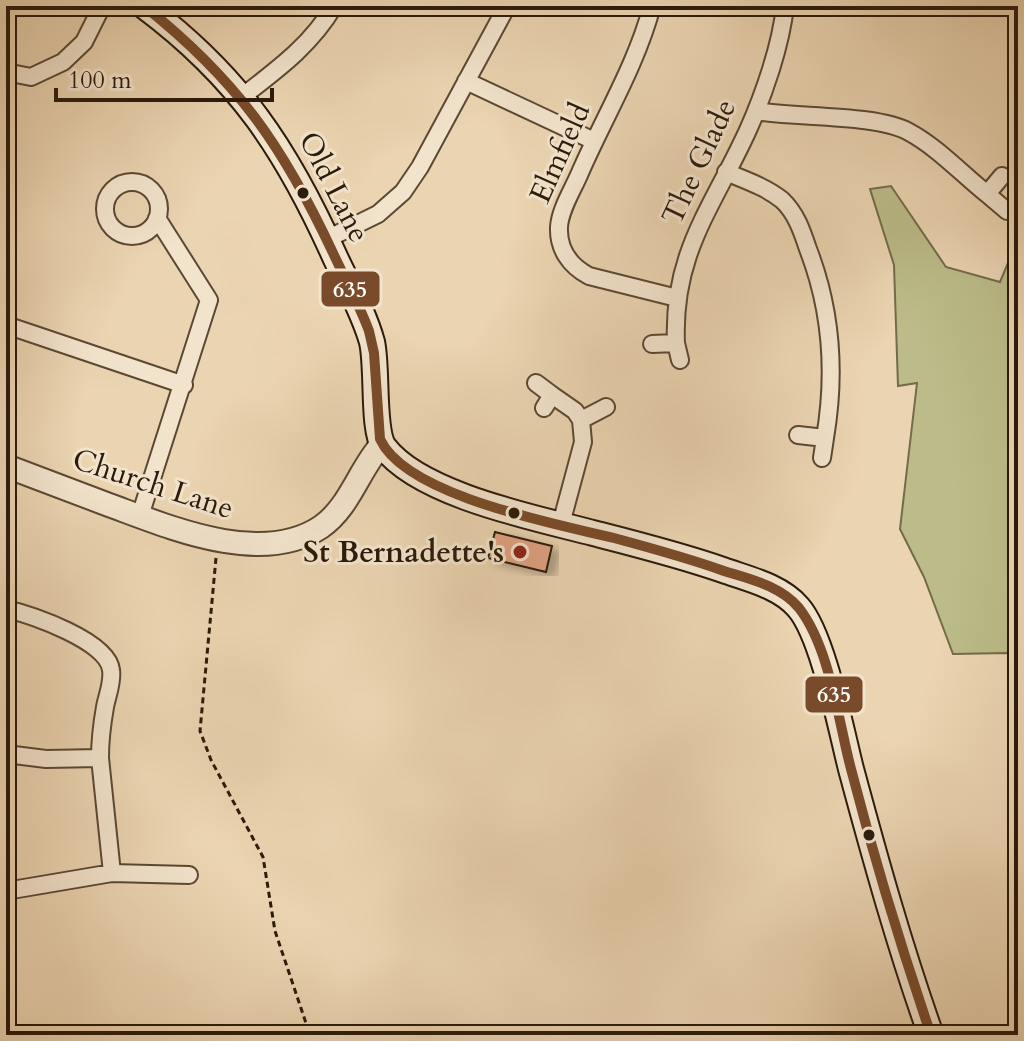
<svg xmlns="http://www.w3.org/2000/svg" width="1024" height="1041" viewBox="0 0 1024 1041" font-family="Cardo,serif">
<defs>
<filter id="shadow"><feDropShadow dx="8" dy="5" stdDeviation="4" flood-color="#0004"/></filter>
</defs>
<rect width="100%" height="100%" fill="#ebd4b1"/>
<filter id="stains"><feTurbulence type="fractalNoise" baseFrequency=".0025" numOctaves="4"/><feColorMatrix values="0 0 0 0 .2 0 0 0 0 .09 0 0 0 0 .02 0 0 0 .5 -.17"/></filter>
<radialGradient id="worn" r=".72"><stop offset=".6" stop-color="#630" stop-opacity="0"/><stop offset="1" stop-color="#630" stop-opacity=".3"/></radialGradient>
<path fill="#bbbc89" stroke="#736b4a" stroke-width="2" d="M891,186l55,81 54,15 18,-43v423l-11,-9 -54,1 -29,-77 -24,-48 17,-146 -19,3 -4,-121 -24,-76z"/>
<path fill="#e0a283" stroke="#2b1a0b" stroke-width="2" filter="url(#shadow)" d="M495,532l57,14 -6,26 -58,-14z"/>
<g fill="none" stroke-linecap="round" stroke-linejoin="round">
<defs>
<path id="minor" d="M652,6c-16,60 -49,113 -73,169 -7,16 -19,35 -20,52 -1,22 11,39 30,49l88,22
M1005,6l6,2
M6,72l25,5 32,-15 21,-20 18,-36
M466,81l128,60
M243,96c35,-27 68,-51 91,-90
M756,111c41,7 121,3 153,21 28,15 53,42 78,62
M726,172c19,8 40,15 56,28 14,13 20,31 26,49 24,62 28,124 17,189
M1002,176l-15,18 20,17
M105 209a27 27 0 1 1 54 0a27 27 0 1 1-54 0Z
M327,239l51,-25 25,-22 17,-25 87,-161
M6,325l178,60
M676,343c-4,-90 37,-136 72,-213 16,-36 33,-85 37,-124
M652,344l24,-1 4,17
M536,383l16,12 -8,13
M552,395l23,16 6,9 25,-13
M798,435l27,3 -3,20
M140,516l69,-216 -52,-82
M561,524l22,-82 -2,-22
M6,609c26,6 102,32 105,61 2,12 -4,26 -6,37 -3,17 -5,33 -5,51l-54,1 -40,-5
M100,758l12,115
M6,891l106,-18 77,2"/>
<path id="tertiary" d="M6,466c34,13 69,26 103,39 60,22 152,62 212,22 29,-20 38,-58 61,-83"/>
<path id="secondary" d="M144,6c95,71 143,144 191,251 13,28 29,56 37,85 6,26 0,88 12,105 36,48 152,71 209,86 43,11 87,22 130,37 25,9 57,16 75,37 25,28 43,123 53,162 24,89 49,179 80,266"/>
</defs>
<use href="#minor" stroke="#5b4834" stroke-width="20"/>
<use href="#tertiary" stroke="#5b4834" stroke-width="26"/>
<use href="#secondary" stroke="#2b1a0b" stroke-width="28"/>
<path stroke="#2b1a0b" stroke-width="3" stroke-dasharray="6 4" stroke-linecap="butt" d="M216,558l-16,173 11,29 52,97 12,74 35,104"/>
<use href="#minor" stroke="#f2e3cc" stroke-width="16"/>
<use href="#tertiary" stroke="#f2e3cc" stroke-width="22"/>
<use href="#secondary" stroke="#f2e3cc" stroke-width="24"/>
<defs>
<path id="bus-1" d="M144,6c93,74 139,140 189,247 12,26 26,51 36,78l5,22 6,86c26,57 177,85 234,99 37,10 74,20 110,33 26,8 57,15 75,37 31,40 39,112 52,161 23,89 50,178 80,266"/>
</defs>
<use href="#bus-1" stroke="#f2e3cc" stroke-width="16"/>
<use href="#bus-1" stroke="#7a4b2a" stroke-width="10"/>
</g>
<g fill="#2b1a0b" stroke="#f2e3cc" stroke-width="3">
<circle cx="303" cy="193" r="7"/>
<circle cx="514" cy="513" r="7"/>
<circle cx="869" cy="835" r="7"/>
</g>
<circle fill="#8f2418" stroke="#f2e3cc" stroke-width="3" cx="520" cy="552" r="8"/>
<g text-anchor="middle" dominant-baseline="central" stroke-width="6" stroke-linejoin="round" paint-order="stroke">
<g font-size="30" fill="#2b1a0b" stroke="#f2e3cc">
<text transform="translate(560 153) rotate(-66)">Elmfield</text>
<text transform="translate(699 162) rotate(-65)">The Glade</text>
<text transform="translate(334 187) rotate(63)">Old Lane</text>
<text transform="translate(153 484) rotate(18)">Church Lane</text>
</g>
<g font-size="30" font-weight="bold" fill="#2b1a0b" stroke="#f2e3cc" text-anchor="end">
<text x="504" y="552">St Bernadette's</text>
</g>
</g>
<g stroke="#f2e3cc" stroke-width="3">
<rect x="320" y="270" width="61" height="38" rx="8" fill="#7a4b2a"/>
<rect x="804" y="675" width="60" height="39" rx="8" fill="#7a4b2a"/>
</g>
<g font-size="22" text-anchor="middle" font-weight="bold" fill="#fff">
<text x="350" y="297">635</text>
<text x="834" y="702">635</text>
</g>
<rect width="1024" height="1041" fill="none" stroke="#ebd4b1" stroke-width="32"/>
<rect x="8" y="8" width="1008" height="1025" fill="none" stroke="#2b1a0b" stroke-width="4"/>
<rect x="16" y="16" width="992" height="1009" fill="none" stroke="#2b1a0b" stroke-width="2"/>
<path d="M56 88v12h216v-12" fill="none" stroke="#2b1a0b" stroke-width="4"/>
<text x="68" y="88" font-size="24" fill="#2b1a0b" stroke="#f2e3cc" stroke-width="6" paint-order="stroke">100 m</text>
<rect width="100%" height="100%" filter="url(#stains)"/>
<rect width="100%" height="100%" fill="url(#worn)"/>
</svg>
